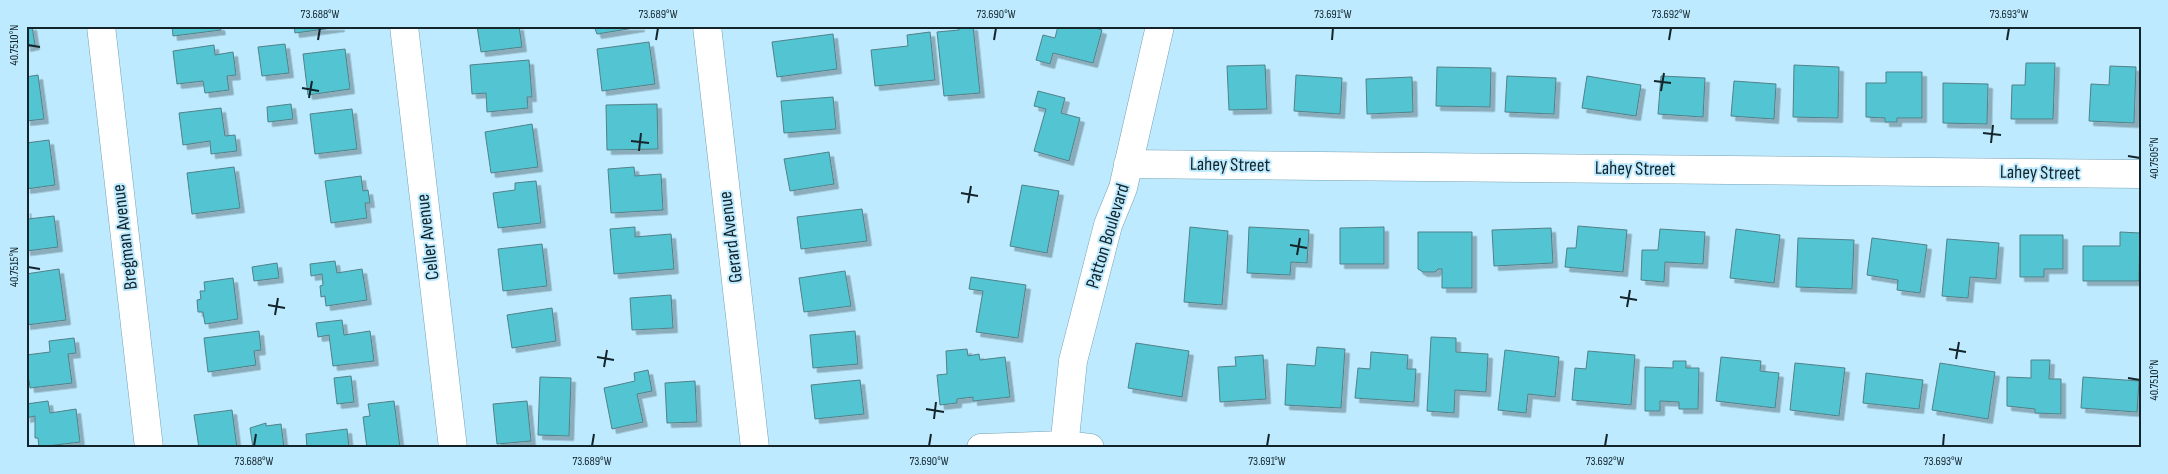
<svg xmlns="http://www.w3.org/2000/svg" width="2168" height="474" viewBox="0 0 2168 474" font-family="'Sofia Sans Condensed',sans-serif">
<defs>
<filter id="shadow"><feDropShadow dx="4.5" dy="4.5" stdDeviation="0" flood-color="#0004"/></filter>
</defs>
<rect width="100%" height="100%" fill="#bdeafe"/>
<path fill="#52c4d2" stroke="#518188" filter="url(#shadow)" d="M26,26h6l3,19 -9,2z
M172,26h48l1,4 -48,6z
M294,26h46v1l-45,6z
M477,26h42l3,21 -41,5z
M594,26h46v1l-43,7z
M958,26h15l7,67 -36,3 -7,-64 22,-2z
M1058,26h31l13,4 -9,33 -40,-10 -3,11 -14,-4 7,-25 12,3z
M930,32l5,48 -60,6 -4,-36 37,-4 -1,-11z
M833,34l4,35 -60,8 -5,-35z
M649,42l6,42 -53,7 -5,-42z
M285,44l4,29 -27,3 -4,-29z
M214,45l1,10 18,-3 3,23 -9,1 2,14 -24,3 -2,-12 -26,3 -4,-33z
M345,49l5,40 -42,6 -5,-41z
M529,60l3,37h-5l1,11 -41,4 -1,-19 -14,1 -2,-29z
M2026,63h29l-2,56h-42l1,-34h13z
M1265,65l2,44 -38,1 -2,-44z
M1794,65l45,2 -1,51 -45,-1z
M2110,66l26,1 -2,56 -45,-2 2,-37 18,1z
M1437,67l54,1 -1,39 -54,-1z
M1886,72h36v46h-25v4h-12v-4l-19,-1v-34h20z
M38,75l6,44 -18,2v-44z
M1296,75l46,3 -2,36 -46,-3z
M1507,76l49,2 -2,36 -49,-2z
M1587,76l54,9 -5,31 -54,-8z
M1661,76l44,2 -2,39 -45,-3z
M1412,77l1,35 -46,2 -1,-35z
M1734,81l42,3 -2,35 -43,-3z
M1943,83l45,1 -1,40 -44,-1z
M1038,91l27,7 -4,15 19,5 -11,43 -35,-10 12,-42 -12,-3z
M833,97l3,32 -52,4 -3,-32z
M291,104l2,15 -25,3 -1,-15z
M657,104l1,45 -51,1 -1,-45z
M221,108l4,28 10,-1 2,16 -26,3 -1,-13 -27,4 -4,-32z
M352,109l5,40 -42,5 -5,-40z
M532,124l6,43 -47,6 -6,-41z
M49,140l6,45 -29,4v-46z
M829,152l5,32 -44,7 -6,-32z
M234,167l6,41 -48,6 -5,-41z
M634,167l1,9 26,-2 2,36 -52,3 -3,-44z
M361,176l2,15 5,-1 2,13h-5l2,15 -36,5 -6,-42z
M536,181l5,42 -43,5 -5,-35 22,-3v-7z
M1022,185l37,6 -12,62 -37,-7z
M26,209l2,10 26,-3 4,31 -32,4z
M862,209l5,32 -66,8 -4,-32z
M1578,226l49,4 -4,42 -58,-5 2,-19h9z
M635,227v10l36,-3 3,35 -60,5 -4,-45z
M1190,227l38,4 -6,74 -38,-3z
M1249,227l60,3 -2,33 -16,-1 -1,13 -43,-2z
M1384,227v37h-44v-36z
M1551,228l2,35 -59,3 -2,-36z
M1660,229l45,3 -2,32 -38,-2 -1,20 -23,-2 1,-30h16z
M1736,229l44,6 -6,48 -44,-5z
M1418,232h54v56h-30v-19h-4l-3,3h-12l-5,-3z
M2120,232l20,1 -1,48h-56v-35h37z
M2020,235h43v34h-19v8h-24z
M1798,238l56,2 -2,49 -56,-2z
M1872,238l55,7 -7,48 -23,-3 1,-10 -31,-5z
M1947,239l52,4 -3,36 -26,-2 -2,21 -26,-2z
M542,244l5,42 -44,5 -5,-42z
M335,261l2,12 25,-4 5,31 -41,6 -1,-10 -4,1 -1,-11 3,-1 -1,-11 -11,2 -1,-12z
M277,263l2,15 -25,3 -2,-14z
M59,269l7,51 -40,5v-51z
M845,271l6,35 -47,6 -5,-34z
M971,277l55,8 -8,53 -42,-6 7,-41 -14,-2z
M233,278l5,41 -33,5 -2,-12h-5l-1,-12 4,-1 -1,-8h5l-1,-9z
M671,295l2,33 -41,2 -2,-32z
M552,308l4,33 -44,7 -5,-33z
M342,320l2,15 26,-4 4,30 -41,5 -4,-31 -11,2 -2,-14z
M259,331l2,19 -7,1 2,14 -48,7 -4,-34z
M855,331l3,33 -45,4 -3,-33z
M1431,337l25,1v14l32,2 -2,38 -31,-2 -1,23 -27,-2z
M74,338l2,15 -8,1 4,29 -42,5 -1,-8h-3v-25l24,-3 -1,-11z
M1136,343l53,8 -7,46 -54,-9z
M1317,347l28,2 -4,59 -56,-3 2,-41 28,2z
M967,349l1,7 11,-2 1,6 25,-3 5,40 -37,4v-4l-16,2v4l-17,2 -3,-30 10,-1 -1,-23z
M1505,350l54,7 -4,40 -27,-3 -2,19 -28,-3z
M1588,351l47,4 -4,50 -59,-5 3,-32 11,1z
M1371,352l37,3 -1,14h9l-2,33 -59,-4 3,-30 12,1z
M1263,355l3,44 -46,3 -2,-35 18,-1 -1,-9z
M1721,357l40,4 -1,10 19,2 -4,35 -59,-7z
M2031,360h19l-1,19h12v35l-26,-1v-4l-28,-3v-29l24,1z
M1673,361h13v7h13l-1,41h-19v-7l-19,-1v10h-15v-44l28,1z
M1795,363l50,5 -6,48 -49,-6z
M1940,363l55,9 -7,47 -56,-9z
M648,370l4,21 -15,3 6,28 -31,7 -8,-41 31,-7 -1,-8z
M1866,373l57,7 -4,29 -56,-6z
M351,376l3,26 -17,2 -3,-26z
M540,377l31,1 -2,58 -31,-1z
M2083,377l56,4 -2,31 -56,-4z
M860,380l4,34 -49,5 -4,-34z
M695,381l2,41 -30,1 -2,-40z
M48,401l2,12 26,-4 4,33 -41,5 -1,-9h-3v-22l-9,2v-14z
M394,401l6,47h-33l-4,-31 7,-1 -2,-12z
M527,401l4,40 -34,3 -4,-40z
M232,410l5,38h-38l-5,-33z
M266,423v3l15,-2 3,24h-31l-3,-20z
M347,429l2,19h-42l-1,-14z"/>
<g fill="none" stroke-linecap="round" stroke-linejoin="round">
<defs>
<path id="minor" d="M101,26l48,422
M404,26l49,422
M707,26l48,422
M1128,164l1014,10
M981,448l83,-3 26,3
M1064,448l9,-87 35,-136 15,-37 37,-162"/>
</defs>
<use href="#minor" stroke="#77a2b4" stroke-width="29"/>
<use href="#minor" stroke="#fff" stroke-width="28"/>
</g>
<path fill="none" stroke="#13242b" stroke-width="2" d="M318,40l2,-12M656,40l2,-12M994,40l2,-12M1332,40l1,-12M1669,40l2,-12M2007,40l2,-12M28,45l12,2M1654,81l17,2M302,88l17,3M1661,91l3,-18M309,98l3,-17M1983,133l18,2M631,141l18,2M1991,143l2,-18M639,151l2,-18M2128,156l12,2M961,193l17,3M968,203l3,-17M1290,245l17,3M1297,255l3,-17M28,267l12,2M1620,297l17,3M268,305l17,3M1627,307l3,-17M275,315l3,-17M1949,349l17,3M597,357l17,3M1956,359l3,-17M604,367l3,-17M2128,378l12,2M926,409l18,3M934,419l2,-17M254,446l2,-12M592,446l2,-12M929,446l2,-12M1267,446l2,-12M1605,446l2,-12M1943,446l1,-12"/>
<g text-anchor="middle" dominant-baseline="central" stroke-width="4" stroke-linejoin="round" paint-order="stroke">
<g font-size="19" fill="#13242b" stroke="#bdeafe">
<text transform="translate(1230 165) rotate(1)">Lahey Street</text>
<text transform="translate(1635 169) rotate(1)">Lahey Street</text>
<text transform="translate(2040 173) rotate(1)">Lahey Street</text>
<text transform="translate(1108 236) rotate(-73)">Patton Boulevard</text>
<text transform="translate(125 237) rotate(-97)">Bregman Avenue</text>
<text transform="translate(428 237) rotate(-97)">Celler Avenue</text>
<text transform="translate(731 237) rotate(-97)">Gerard Avenue</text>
</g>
</g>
<rect width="2168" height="474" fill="none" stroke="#bdeafe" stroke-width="55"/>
<rect x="28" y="28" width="2112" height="418" fill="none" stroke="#13242b" stroke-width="2"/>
<g font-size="12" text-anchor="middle" fill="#13242b">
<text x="320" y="18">73.688°W</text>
<text x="658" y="18">73.689°W</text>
<text x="996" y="18">73.690°W</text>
<text x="1333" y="18">73.691°W</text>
<text x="1671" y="18">73.692°W</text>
<text x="2009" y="18">73.693°W</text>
<text transform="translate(14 45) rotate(-90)" y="4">40.7510°N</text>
<text transform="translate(2154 158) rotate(-90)" y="4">40.7505°N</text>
<text transform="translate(14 267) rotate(-90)" y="4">40.7515°N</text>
<text transform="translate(2154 380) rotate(-90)" y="4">40.7510°N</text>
<text x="254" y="465">73.688°W</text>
<text x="592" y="465">73.689°W</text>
<text x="929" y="465">73.690°W</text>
<text x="1267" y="465">73.691°W</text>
<text x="1605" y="465">73.692°W</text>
<text x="1943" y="465">73.693°W</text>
</g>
</svg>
